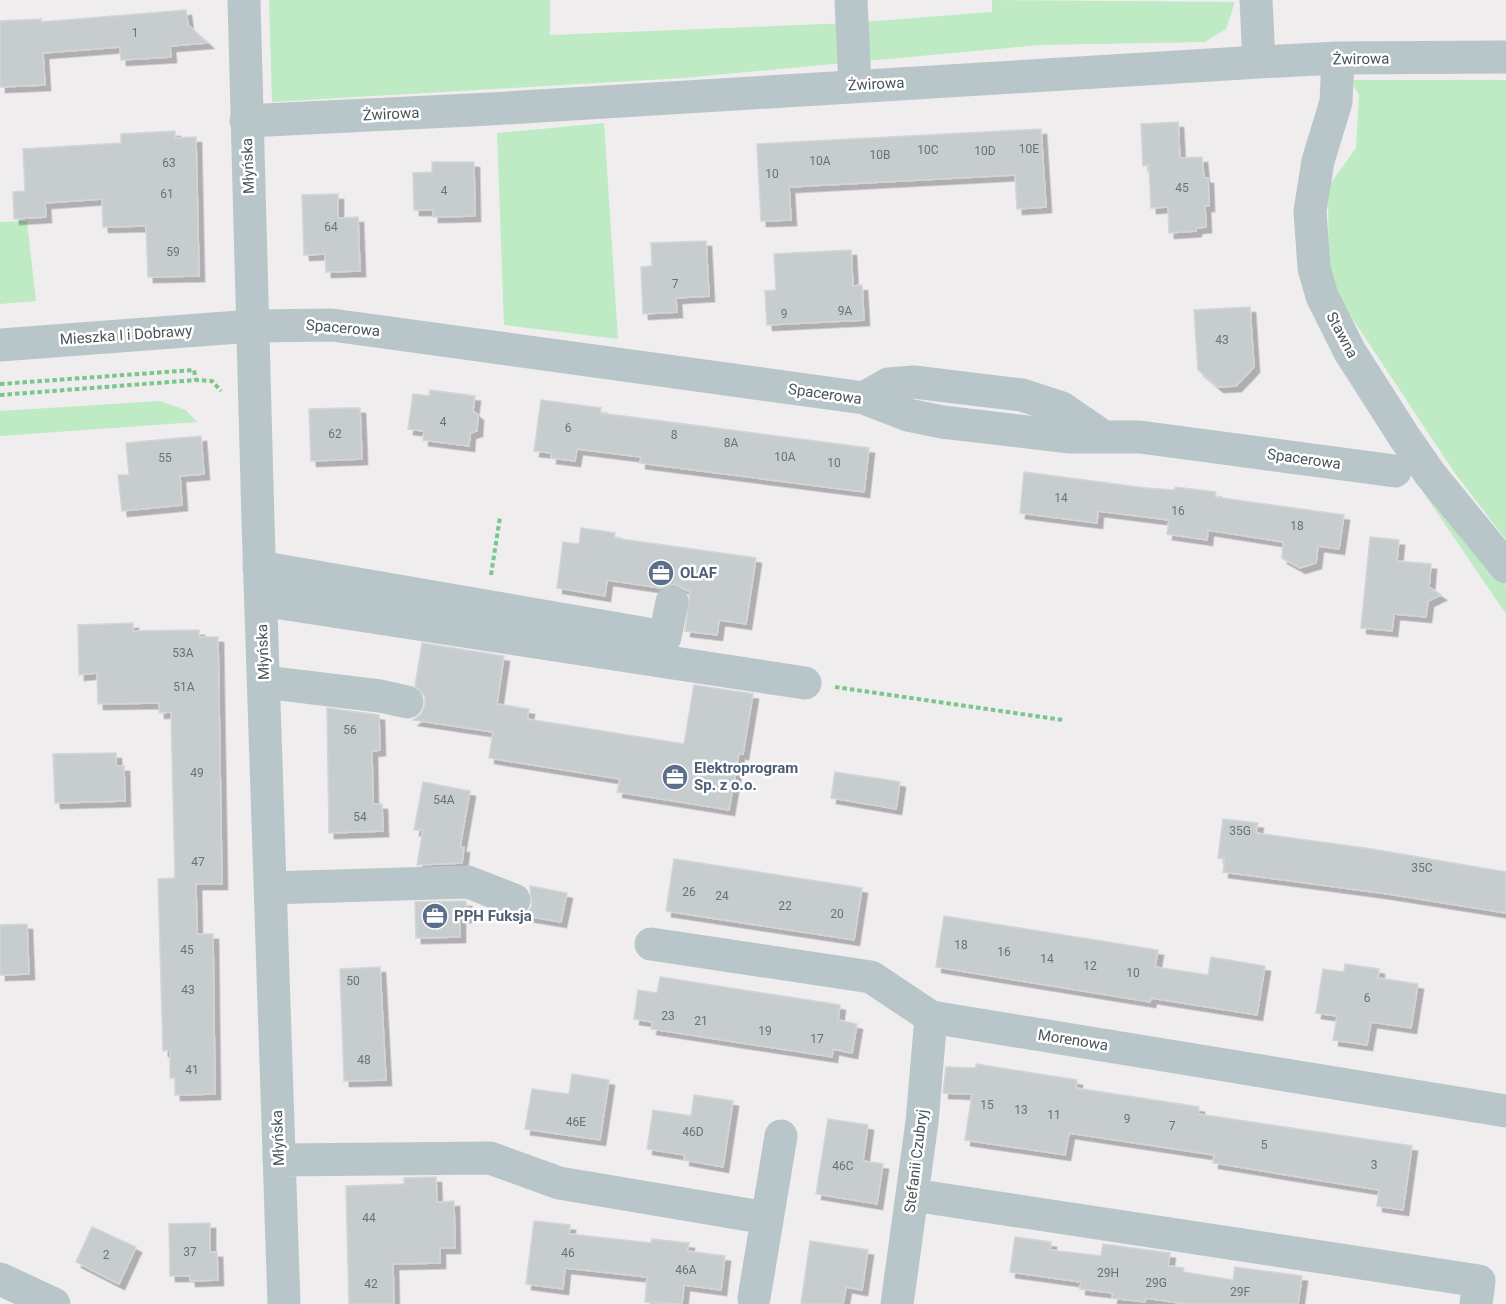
<svg xmlns="http://www.w3.org/2000/svg" width="1506" height="1304" viewBox="0 0 1506 1304" font-family="Roboto,sans-serif">
<defs>
<filter id="shadow"><feDropShadow dx="5.5" dy="5.5" stdDeviation="0" flood-color="#0004"/></filter>
</defs>
<rect width="100%" height="100%" fill="#f0edee"/>
<path fill="#beebc3" d="M269,0h281v35l300,-12 142,-11v-12l243,2 -9,27 -21,13 -165,3 -357,33 -411,24z
M1350,80h156v460l-52,-68 -125,-189 -1,-96 28,-39 3,-53z
M604,123l14,216 -114,-14 -7,-192z
M27,221l9,80 -36,3v-82z
M160,401l26,9 11,12 -197,14v-25z
M1423,492l14,2 69,92v28z"/>
<path fill="#c7cccf" stroke="#d2d5d9" stroke-width="1.5" filter="url(#shadow)" d="M186,10l2,15 20,18 -38,3 1,11 -50,3 -1,-13 -77,6 2,32 -45,2v-66l41,-2v3z
M1178,122l2,36 22,-1 2,21h4l1,28h-4l1,21 -10,1v3l-27,2 -1,-26 -17,1 -2,-43 -6,1 -2,-42z
M1041,129l5,78 -29,2 -2,-34 -57,3 -169,9 2,33 -30,1 -4,-77z
M175,131v7l21,-1 3,139 -51,1 -2,-51 -43,1 -1,-28 -57,4 1,14 -32,2 -1,-27 12,-1 -2,-42 98,-6v-9z
M432,162h42l1,54 -42,1v-7h-19l-1,-37 19,-1z
M338,194v24l20,-1 2,54 -34,1 -1,-18 -21,1 -2,-60z
M706,241l3,55 -33,2 1,14 -34,2 -2,-47 11,-1 -1,-23z
M851,250l2,36 9,-1 2,35 -97,5 -2,-34 11,-1 -2,-36z
M1250,307l4,60 -18,19 -18,1 -20,-17 -4,-60z
M430,390l45,6 -2,15 5,4 -1,16 -7,2 -1,13 -46,-6 1,-9 -16,-2 5,-35 16,2z
M541,400l60,8 -1,5 269,35 -5,44 -224,-29 1,-6 -64,-8 -2,12 -24,-3 1,-5 -18,-2z
M346,408h14l2,51 -51,2 -2,-52z
M201,436l3,38 -24,2 2,29 -60,6 -4,-36h11l-3,-32z
M1024,472l122,16 29,2v-3l41,5 -1,5 129,18 -5,34 -21,-3 -2,17 -16,5 -18,-10 1,-16 -75,-12 -1,10 -40,-6 2,-14 -71,-9 -1,12 -77,-10z
M581,528l34,5 -1,5 142,20 -10,66 -27,-4 -2,15 -32,-4 5,-39 -15,-8 -14,4 -54,-8 -2,16 -48,-8 6,-46 16,2z
M1370,537l29,3 -2,21 34,3 -2,23 12,8 -13,6 -2,16 -32,-3 -2,17 -31,-3z
M133,623v8l66,-1v7h19l4,247h-26l1,50h16l2,160 -40,1v-17h-5v-28l-7,1 -5,-172 17,-1 -4,-166 -12,1v-10l-61,1 -1,-31 -18,2 -1,-50z
M422,643l82,13 -7,48 32,5 -2,10 157,25 10,-59 59,9 -10,60 -4,-1 -10,57 -112,-18 3,-13 -131,-21 4,-26 -80,-12 8,-6 4,-9v-9l-10,-10z
M327,708l52,7 1,35 -8,1 1,53h9l1,27 -54,2z
M116,753v13h8l1,35 -70,2 -2,-49z
M835,772l65,10 -4,27 -65,-11z
M423,782l47,9 -10,56h4l-2,16 -45,2 6,-35h-9z
M1223,819l35,4 -2,10 116,16 134,23v41l-118,-19 -165,-22 2,-13 -7,-1z
M674,859l188,29 -8,52 -188,-29z
M530,886l37,7 -6,29 -36,-6 7,-10z
M466,901v16h-6v20l-44,1 -1,-36z
M944,916l214,34 -3,17 53,8 3,-18 54,9 -8,49 -106,-17 -1,4 -214,-35z
M27,924l2,50 -29,1v-50z
M1345,964l34,5 -1,9 40,6 -7,44 -40,-6 -4,23 -34,-5 4,-24 -21,-3 7,-44 21,3z
M380,967l6,113 -42,1 -4,-112z
M660,977l180,28 -2,15 19,4 -5,29 -19,-4 -1,8 -181,-28 2,-7 -19,-3 4,-29 19,3z
M976,1064l101,16 -1,8 123,19 -1,7 214,32 -9,64 -26,-4 2,-16 -166,-27 1,-8 -145,-22 -4,22 -100,-15 7,-46 -29,-1 3,-26 30,1z
M572,1074l37,6 -9,60 -75,-11 7,-40 37,5z
M694,1095l39,6 -10,66 -39,-7 1,-5 -38,-6 6,-39 38,6z
M828,1119l40,6 -5,36 20,3 -6,40 -61,-10z
M436,1177l1,25 17,-1 1,47h-15v15l-47,1 1,40h-45l-3,-118 58,-2v-6z
M534,1221l36,4 -1,9 82,9 1,-4 37,4 -2,8 38,5 -4,34 -37,-5 -2,19 -37,-2 2,-25 -82,-9 -2,21 -37,-5z
M210,1223v29h7l1,28 -28,1v-5h-20l-1,-52z
M92,1227l44,20 -17,37 -43,-22z
M1015,1237l36,5 -1,8 51,6 2,-12 67,9 -2,13 16,2 -1,4 50,8 2,-13 67,9 -4,28h-112l-40,-6 -1,4 -33,-4 1,-5 -33,-4 1,-7 -71,-10z
M810,1241l58,9 -6,40 -16,-3 -3,17h-42z"/>
<g fill="none" stroke-linecap="round" stroke-linejoin="round">
<path stroke="#78c78b" stroke-width="4" stroke-dasharray="4.5 3" stroke-linecap="butt" d="M0,384l194,-14 2,10
M0,395l196,-15 16,1 9,10
M491,575l9,-58
M835,687l228,33"/>
<path stroke="#b9c6c9" stroke-width="33" d="M244,0l14,522 26,782
M851,0l4,85
M1256,0l3,62
M1338,58l-2,44 -18,59 -8,50 4,57 8,28 28,56 55,86 25,36 76,93
M246,121l244,-12 769,-47 79,-4 168,-1
M0,345l252,-19 80,-1 532,73 44,17 34,7 128,15h70l255,34
M864,398l24,-14 26,-2 108,13 40,13 42,29
M259,567l406,70 7,-35
M261,600l544,83
M264,682l116,14 27,6
M270,888l198,-6 46,18
M651,944l220,33 60,40 575,94
M279,1160l211,-2 69,25 208,35
M913,1195l566,86 -3,23
M0,1279l54,25
M754,1298l27,-162
M897,1304l25,-182 9,-105"/>
</g>
<defs>
<symbol id="office-disc" viewBox="-11 -11 22 22"><circle r="9.5" fill="#5c6f8a" stroke="#fff"/><path d="M-6-3h4V-5.5h4V-3h4V5H-6ZM-1-4.5V-3h2v-1.5ZM-6 0V1H6V0Z" fill="#fff"/></symbol>
</defs>
<g fill-rule="evenodd">
<use href="#office-disc" x="646" y="558" width="30" height="30"/>
<use href="#office-disc" x="660" y="762" width="30" height="30"/>
<use href="#office-disc" x="420" y="901" width="30" height="30"/>
</g>
<g text-anchor="middle" dominant-baseline="central" stroke-width="5" stroke-linejoin="round" paint-order="stroke">
<g font-size="12" fill="#677376">
<text x="135" y="33">1</text>
<text x="1029" y="149">10E</text>
<text x="928" y="150">10C</text>
<text x="985" y="151">10D</text>
<text x="880" y="155">10B</text>
<text x="820" y="161">10A</text>
<text x="169" y="163">63</text>
<text x="772" y="174">10</text>
<text x="1182" y="188">45</text>
<text x="444" y="191">4</text>
<text x="167" y="194">61</text>
<text x="331" y="227">64</text>
<text x="173" y="252">59</text>
<text x="675" y="284">7</text>
<text x="845" y="311">9A</text>
<text x="784" y="314">9</text>
<text x="1222" y="340">43</text>
<text x="443" y="422">4</text>
<text x="568" y="428">6</text>
<text x="335" y="434">62</text>
<text x="674" y="435">8</text>
<text x="731" y="443">8A</text>
<text x="785" y="457">10A</text>
<text x="165" y="458">55</text>
<text x="834" y="463">10</text>
<text x="1061" y="498">14</text>
<text x="1178" y="511">16</text>
<text x="1297" y="526">18</text>
<text x="183" y="653">53A</text>
<text x="184" y="687">51A</text>
<text x="350" y="730">56</text>
<text x="197" y="773">49</text>
<text x="444" y="800">54A</text>
<text x="360" y="817">54</text>
<text x="1240" y="831">35G</text>
<text x="198" y="862">47</text>
<text x="1422" y="868">35C</text>
<text x="689" y="892">26</text>
<text x="722" y="896">24</text>
<text x="785" y="906">22</text>
<text x="837" y="914">20</text>
<text x="961" y="945">18</text>
<text x="187" y="950">45</text>
<text x="1004" y="952">16</text>
<text x="1047" y="959">14</text>
<text x="1090" y="966">12</text>
<text x="1133" y="973">10</text>
<text x="353" y="981">50</text>
<text x="188" y="990">43</text>
<text x="1367" y="998">6</text>
<text x="668" y="1016">23</text>
<text x="701" y="1021">21</text>
<text x="765" y="1031">19</text>
<text x="817" y="1039">17</text>
<text x="364" y="1060">48</text>
<text x="192" y="1070">41</text>
<text x="987" y="1105">15</text>
<text x="1021" y="1110">13</text>
<text x="1054" y="1115">11</text>
<text x="1127" y="1119">9</text>
<text x="576" y="1122">46E</text>
<text x="1172" y="1126">7</text>
<text x="693" y="1132">46D</text>
<text x="1264" y="1145">5</text>
<text x="1374" y="1165">3</text>
<text x="843" y="1166">46C</text>
<text x="369" y="1218">44</text>
<text x="190" y="1252">37</text>
<text x="568" y="1253">46</text>
<text x="106" y="1255">2</text>
<text x="686" y="1270">46A</text>
<text x="1108" y="1273">29H</text>
<text x="1156" y="1283">29G</text>
<text x="371" y="1284">42</text>
<text x="1240" y="1292">29F</text>
</g>
<g font-size="15" fill="#475559" stroke="#fff">
<text transform="translate(1361 59) rotate(-1)">Żwirowa</text>
<text transform="translate(876 84) rotate(-3)">Żwirowa</text>
<text transform="translate(391 114) rotate(-3)">Żwirowa</text>
<text transform="translate(248 166) rotate(-92)">Młyńska</text>
<text transform="translate(343 328) rotate(5)">Spacerowa</text>
<text transform="translate(126 335) rotate(-4)">Mieszka I i Dobrawy</text>
<text transform="translate(1342 335) rotate(62)">Stawna</text>
<text transform="translate(825 394) rotate(8)">Spacerowa</text>
<text transform="translate(1304 459) rotate(8)">Spacerowa</text>
<text transform="translate(263 652) rotate(-92)">Młyńska</text>
<text transform="translate(1073 1040) rotate(9)">Morenowa</text>
<text transform="translate(278 1138) rotate(-92)">Młyńska</text>
<text transform="translate(916 1161) rotate(-83)">Stefanii Czubryj</text>
</g>
<g font-size="15" font-weight="bold" fill="#4e5e75" stroke="#fff" text-anchor="start">
<text x="680" y="573">OLAF</text>
<text x="694" y="768">Elektroprogram<tspan x="694" dy="17">Sp. z o.o.</tspan></text>
<text x="454" y="916">PPH Fuksja</text>
</g>
</g>
</svg>
